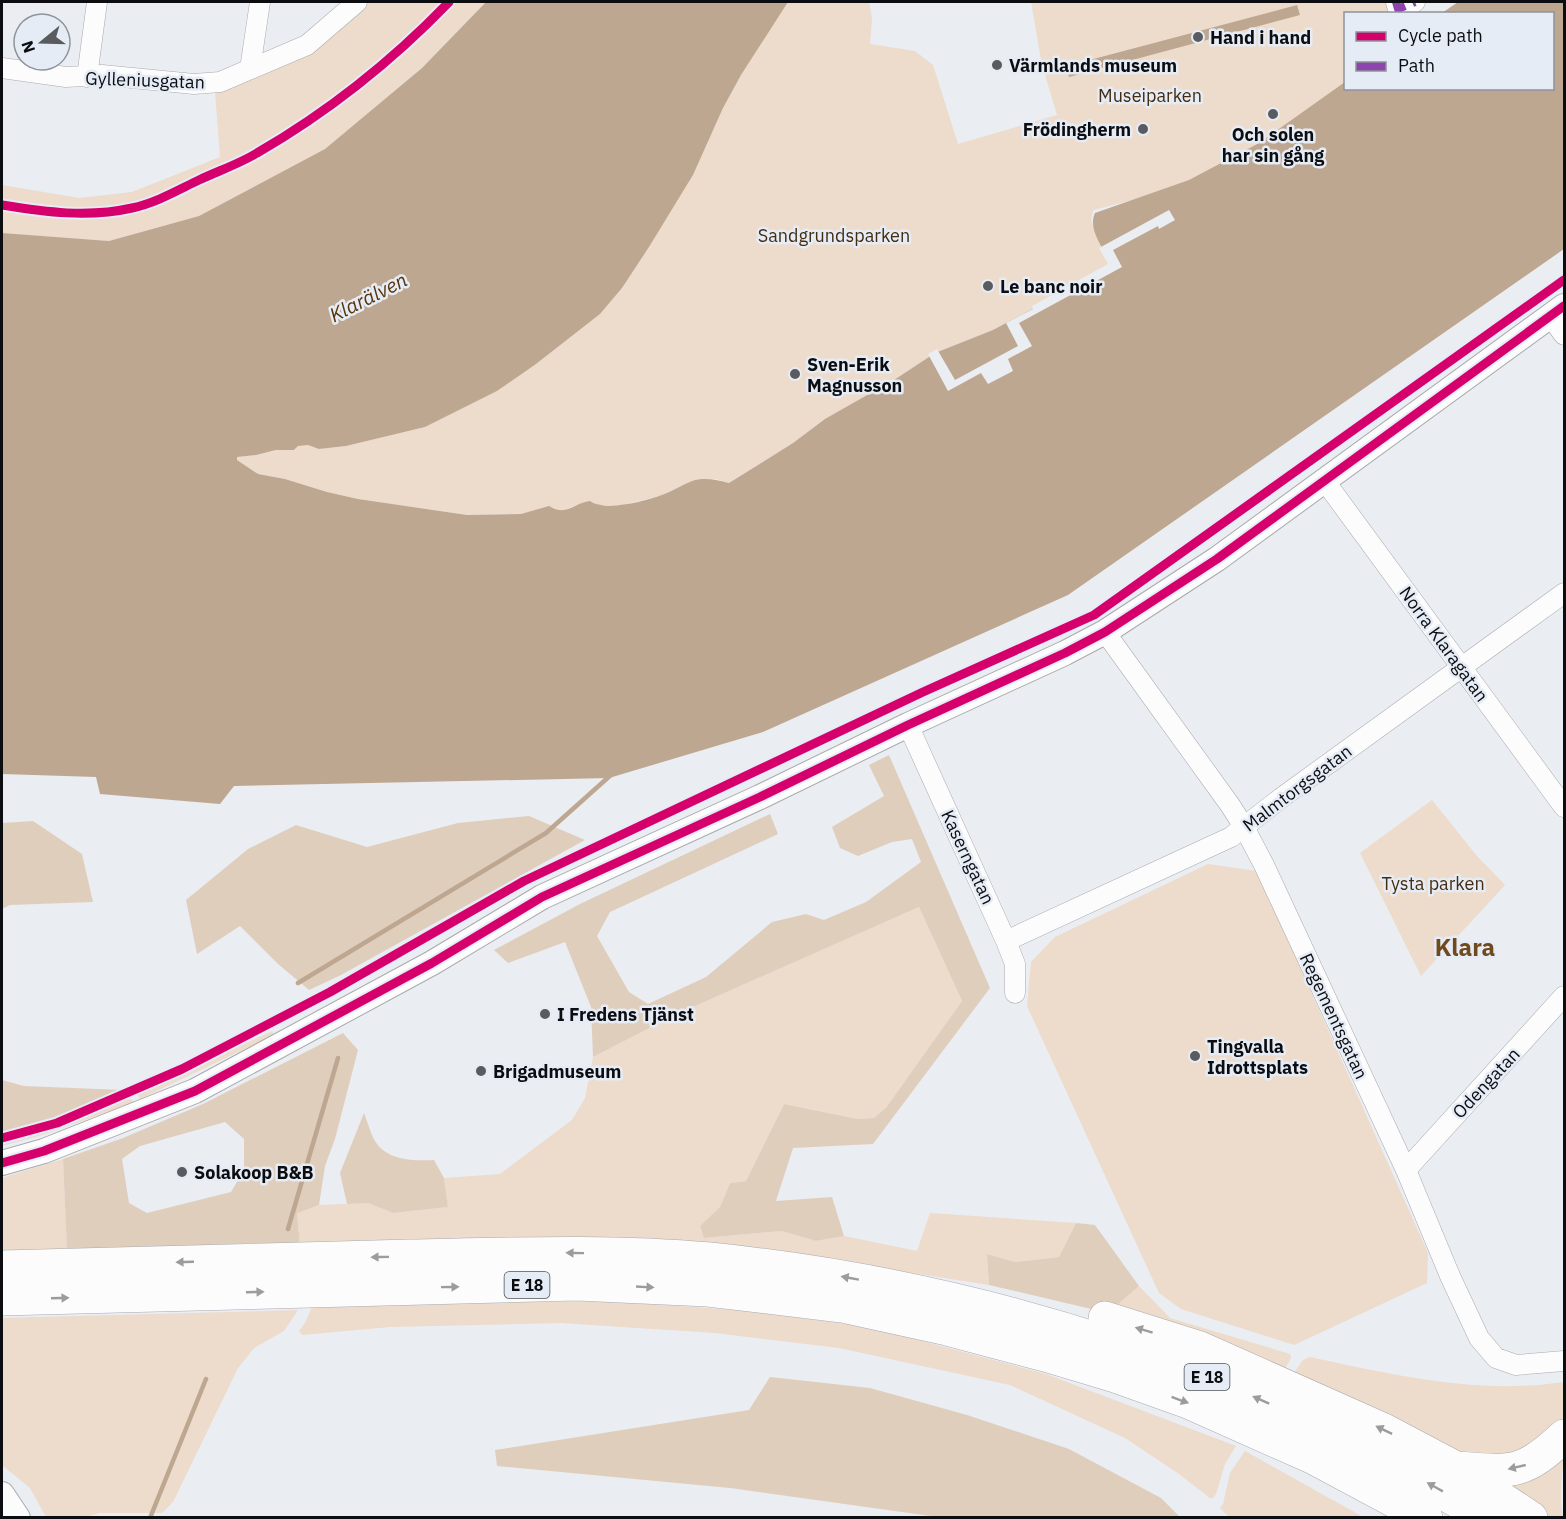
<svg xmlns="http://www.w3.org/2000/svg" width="1566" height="1519" viewBox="0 0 1566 1519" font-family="'IBM Plex Sans',sans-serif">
<rect width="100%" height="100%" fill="#eaedf2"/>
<path fill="#eddbcb" d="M362,2h124l-64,66 -97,81 -126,67 -90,25 -107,-8v-48l77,13 53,-6 88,-35 -5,-66 67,-24z
M788,2h81l3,16 -2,26 45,7 18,14 25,79 99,-29 -15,-50 -11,-63h356l4,11 -45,1 -1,69c-50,35 -99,72 -155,97 -31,14 -65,22 -97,30l-2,10 21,45 -119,65 -58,23 -38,25 -71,41 -33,24 -64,40 -13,-4 -22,1 -30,15 -42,10h-45l-15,6 -6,-1 -35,4 -54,1 -109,-16 -31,-7 -42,-13 -27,-5 -21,-14v-3l19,-2 21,-5h17l4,-4 10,-1 11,4 27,-3 79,-19 72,-36 39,-27 64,-50 22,-26 27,-41 44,-72 30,-67 18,-33z
M1432,800l45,56 28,29 -84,91 -61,-123z
M1208,864l49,7 171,382 -1,30 -133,62 -113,-36 -22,-16 -132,-287 4,-44 24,-25z
M919,907l43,94 -76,108 -12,9 -16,1 -74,-15 -38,77 -16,2 -10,24 -20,19 4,12 78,-7 34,10 28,-5 73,15 13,-38 146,10 -17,34 -44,5 -28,-8 2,31 -229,-36 -82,-6 -378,2 -3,-33 22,-7 49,-2 25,10 55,-6 -4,-29 56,-4 72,-54 13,-22 8,-41 82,-42z
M272,1031l2,4 -134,64 -3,-5z
M130,1098l4,4 -88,32 -44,12v-4l25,-6z
M63,1159l4,92 -65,1v-74z
M1139,1286l31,32 120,36 1,4 -6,11 -177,-56z
M618,1301l128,10 123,16 177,47 190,72 -11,18 -9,30 -3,4h-3l-31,-24 -54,-36 -115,-53 -171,-37 -124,-15 -154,-10 -171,4 -88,8 -3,-4 6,-8 8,-19z
M298,1310l-14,21 -30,17 -16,20 -65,134 -11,11h-63l-12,4h-41l-16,-29 -28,-23v-147z
M1310,1357c84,18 168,38 254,25v39l-47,37 -58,-4 -165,-81 9,-13z
M1564,1443c0,25 -6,50 -1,74h-17l-51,-34z
M1245,1451l118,66h-134l-9,-9 3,-4 7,-31z"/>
<path fill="#e0cebd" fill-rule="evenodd" d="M889,755l101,233 -117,156 -80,4 -17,53 56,-4 12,39 -28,5 -34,-10 -78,7 -4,-12 20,-19 10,-24 16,-2 38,-77 74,15 16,-1 12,-10 76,-107 -43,-94 -244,108 -82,42 -2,-50 -26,-65 -57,21 -14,-13 86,-46 190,-90 8,20 -168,78 -13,24 32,56 19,12 58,-27 66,-55 34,-8 18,6 42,-18 55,-40 -9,-23 -20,3 -34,14 -18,-8 -8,-21 52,-31 -15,-31z
M529,816l56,24 -244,135 -32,15 -31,-26 -38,-38 -43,28 -11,-54 62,-51 48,-24 71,22 91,-24z
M33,821l49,33 11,48 -83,3 -8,4v-86z
M343,1033l15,17 -23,89 -10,27 -6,39 -22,8 3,32 -44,-2 -189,8 -4,-92 60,-21 80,-34zM225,1122l19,17v31l-13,22 -84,21 -18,-10 -7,-44 18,-13z
M2,1080l22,6 99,4 -72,31 -49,13z
M364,1113c4,10 7,23 13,31 13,17 38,17 57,16l10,18 4,29 -55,6 -25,-10 -21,1 -7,-31z
M1076,1223l19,2 44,61 -31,27 -119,-28 -2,-31 28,8 44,-5z
M770,1377l100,11 97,27 102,34 92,49 19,19h-242l-208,-29 -233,-22 -2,-16 254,-40z"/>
<path fill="#bea791" d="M486,2h302l-47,73 -18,33 -30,67 -44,72 -27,41 -22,26 -64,50 -39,27 -72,36 -79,19 -27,3 -11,-4 -10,1 -4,4h-18l-20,5 -19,2v3l21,14 27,5 42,13 31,7 109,16 54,-1 28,-8c17,11 25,-3 41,-5 15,11 55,0 72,-6 11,-4 20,-10 30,-14 12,-4 25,-1 37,2l64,-40 32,-24 72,-41 38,-25 58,-23 119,-64c-7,-16 -25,-36 -17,-53l94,-33 70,-37 86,-61 1,6h206v-74l-110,-1 16,-11h106v247l-496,346 -305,137 -154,46 -375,8 -14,18 -120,-10 -4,-17 -94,-3v-541l107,8 90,-25 126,-67 97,-81z
M1297,5l3,10 -231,62 -2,-11z"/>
<path fill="#eaedf2" d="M1169,210l6,10 -16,9 -1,-3 -45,24 9,17 -103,56 13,23 -24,13 5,12 -25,13 -7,-11 -33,18 -20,-37 9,-5 18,31 63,-34 -12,-23 27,-14 -1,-3 76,-42 -9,-16z"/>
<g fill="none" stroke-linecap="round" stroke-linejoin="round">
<path stroke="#bea791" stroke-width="4.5" d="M298,983l248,-150 66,-59
M288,1229l50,-171
M150,1518l56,-139"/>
<defs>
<path id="minor" d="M1396,2l2,7 17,-7
M2,68l64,9 36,-2 92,9 26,-2 87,-37 50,-43
M250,69l10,-67
M87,77l10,-75
M1551,317l13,18
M1324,480l240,327
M1105,632l125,173 14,22 20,38 142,305 44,106 29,62 17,20 20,7 48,-4
M908,725l98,216 9,23v29
M1006,941l225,-104 50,-39 283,-205
M1406,1170l158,-174"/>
<path id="tertiary" d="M2,1163l42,-12 151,-60 237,-128 110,-66 218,-100 148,-72 157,-72 40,-21 112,-73 347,-253
M2,1494l16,24"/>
<path id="motorway" d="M2,1267c136,-4 272,-8 408,-11 100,-2 200,-6 300,3 274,28 541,113 775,259
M2,1299l575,-15 131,6 134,16 105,23 98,26 70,21 73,26 126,56 112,60
M1105,1318l95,30 184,82 70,37 77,51
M1457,1468c55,4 66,7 107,-32"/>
</defs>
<use href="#minor" stroke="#a8aaae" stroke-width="21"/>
<use href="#tertiary" stroke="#a8aaae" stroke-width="26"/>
<use href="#motorway" stroke="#a8aaae" stroke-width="34"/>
<use href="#minor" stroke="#fcfcfd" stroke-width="20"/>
<use href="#tertiary" stroke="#fcfcfd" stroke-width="24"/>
<use href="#motorway" stroke="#fcfcfd" stroke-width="33"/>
<path stroke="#8e44ad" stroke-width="8" stroke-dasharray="15 8" stroke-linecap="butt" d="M1396,2l2,7 17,-7"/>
<defs>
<path id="cycleway" d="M2,205c43,7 86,13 130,3 24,-5 46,-18 67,-28 19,-9 40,-16 58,-27 71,-41 135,-92 192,-151
M2,1138l55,-15 125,-54 148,-77 194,-111 399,-189 171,-77 470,-335
M2,1163l42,-12 151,-60 237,-128 110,-66 218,-100 148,-72 157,-72 40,-21 112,-73 347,-253"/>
</defs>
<use href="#cycleway" stroke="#e6ecf5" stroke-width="13"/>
<use href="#cycleway" stroke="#d6006c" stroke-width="9"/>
</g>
<defs><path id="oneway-solid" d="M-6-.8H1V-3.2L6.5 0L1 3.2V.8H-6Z" transform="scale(1.5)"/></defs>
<g fill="#9c9c9e">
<use href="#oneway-solid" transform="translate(575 1253) rotate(-179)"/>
<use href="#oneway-solid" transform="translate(380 1257) rotate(179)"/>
<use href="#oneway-solid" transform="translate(185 1262) rotate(178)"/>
<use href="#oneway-solid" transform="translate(850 1278) rotate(-170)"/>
<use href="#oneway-solid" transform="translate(450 1287) rotate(-1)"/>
<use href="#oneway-solid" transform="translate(645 1287) rotate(3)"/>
<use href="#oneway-solid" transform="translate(255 1292) rotate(-2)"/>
<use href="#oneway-solid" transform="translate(60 1298) rotate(-2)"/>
<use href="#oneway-solid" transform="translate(1144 1330) rotate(-163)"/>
<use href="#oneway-solid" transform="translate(1180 1400) rotate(20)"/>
<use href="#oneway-solid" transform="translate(1261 1400) rotate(-156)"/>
<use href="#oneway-solid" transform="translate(1384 1430) rotate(-154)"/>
<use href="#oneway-solid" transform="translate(1517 1467) rotate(167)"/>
<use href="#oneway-solid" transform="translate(1435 1487) rotate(-151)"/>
</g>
<g fill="#595b5f" stroke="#e6ecf5" stroke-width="2">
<circle cx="1198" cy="37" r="6"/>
<circle cx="997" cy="65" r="6"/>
<circle cx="1273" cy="114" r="6"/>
<circle cx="1143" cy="129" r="6"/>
<circle cx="988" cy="286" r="6"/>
<circle cx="795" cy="374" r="6"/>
<circle cx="545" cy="1014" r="6"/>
<circle cx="1195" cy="1056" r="6"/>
<circle cx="481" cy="1071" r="6"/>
<circle cx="182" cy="1172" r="6"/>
</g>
<g text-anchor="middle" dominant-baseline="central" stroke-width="5" stroke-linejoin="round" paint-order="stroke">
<g fill="#e6ecf5" stroke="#4d5055" stroke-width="1.5">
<rect x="504.5" y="1272" width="45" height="26" rx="4.5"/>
<rect x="1184.5" y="1364" width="45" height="26" rx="4.5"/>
</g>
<g font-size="16" font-weight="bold" fill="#0b0d10">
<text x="527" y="1285">E 18</text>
<text x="1207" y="1377">E 18</text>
</g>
<g font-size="18" font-weight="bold" fill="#0b0d10" stroke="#e6ecf5" text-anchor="start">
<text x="1210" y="37">Hand i hand</text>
<text x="1009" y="65">Värmlands museum</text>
<text x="1131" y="129" text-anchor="end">Frödingherm</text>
<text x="1273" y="134" text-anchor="middle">Och solen<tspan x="1273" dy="21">har sin gång</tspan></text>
<text x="1000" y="286">Le banc noir</text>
<text x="807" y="364">Sven-Erik<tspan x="807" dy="21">Magnusson</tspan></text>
<text x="557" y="1014">I Fredens Tjänst</text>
<text x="1207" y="1046">Tingvalla<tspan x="1207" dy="21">Idrottsplats</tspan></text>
<text x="493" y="1071">Brigadmuseum</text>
<text x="194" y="1172">Solakoop B&amp;B</text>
</g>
<g font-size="18" fill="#0b0d10" stroke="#e6ecf5">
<text transform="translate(145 80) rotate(2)">Gylleniusgatan</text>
<text transform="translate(1444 644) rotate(54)">Norra Klaragatan</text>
<text transform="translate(1297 788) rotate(-37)">Malmtorgsgatan</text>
<text transform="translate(968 857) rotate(65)">Kaserngatan</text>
<text transform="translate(1334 1016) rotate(65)">Regementsgatan</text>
<text transform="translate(1486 1083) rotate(-47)">Odengatan</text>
</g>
<g font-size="18" fill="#452c0f" stroke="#e6ecf5">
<text x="1150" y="95">Museiparken</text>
<text x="834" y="235">Sandgrundsparken</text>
<text x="1433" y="883">Tysta parken</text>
</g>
<g font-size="20" font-style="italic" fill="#58350a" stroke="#e6ecf5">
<text transform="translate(368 297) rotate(-27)">Klarälven</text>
</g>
<g font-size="24" font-weight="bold" fill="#70491c" stroke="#e6ecf5">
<text x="1465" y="947">Klara</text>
</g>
</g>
<rect width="1566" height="1519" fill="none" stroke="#0b0d10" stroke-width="6"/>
<rect x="1344" y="12" width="210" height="78" fill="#e6ecf5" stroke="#8e9399" stroke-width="1.5"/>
<rect x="1356" y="32" width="30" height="9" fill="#d6006c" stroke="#8e9399" stroke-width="1.5"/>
<text x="1398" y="42" font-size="18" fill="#0b0d10">Cycle path</text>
<rect x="1356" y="62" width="30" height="9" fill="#8e44ad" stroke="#8e9399" stroke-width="1.5"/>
<text x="1398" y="72" font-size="18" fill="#0b0d10">Path</text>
<g transform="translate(42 42) rotate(251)"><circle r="28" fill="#e6ecf5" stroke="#8e9399" stroke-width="1.5"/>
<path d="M0-4.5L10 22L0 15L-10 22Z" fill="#595b5f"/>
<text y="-9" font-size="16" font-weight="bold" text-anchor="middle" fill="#0b0d10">N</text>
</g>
</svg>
